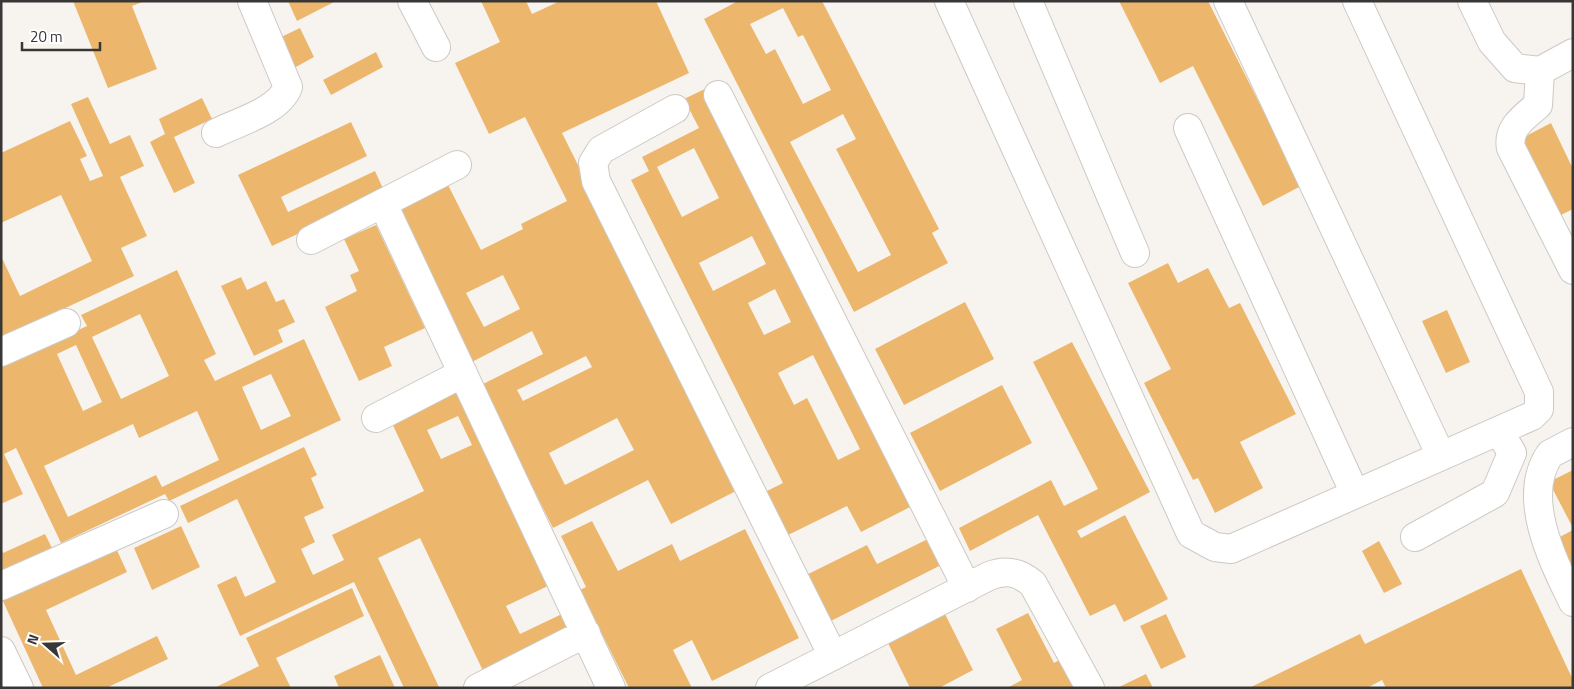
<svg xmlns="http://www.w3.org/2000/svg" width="1574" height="689" viewBox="0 0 1574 689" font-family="'Titillium Web',sans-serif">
<rect width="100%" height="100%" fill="#f7f4f0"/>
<path fill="#ecb76d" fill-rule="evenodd" d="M73,1h72l-13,5 25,63 -49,19z
M288,1h48l-39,20z
M481,1h45l6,13 28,-13h96l33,72 -127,60 178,356 -69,35 -23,-44 -95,48 -72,-143 62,-31 -11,-23 -62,32 -76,-153 53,-27 34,67 42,-21 -2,-5 46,-23 -42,-84 -36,17 -34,-71 45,-21zM503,275l17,34 -36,18 -18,-34zM586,356l6,11 -69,34 -6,-11zM617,418l17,32 -69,35 -16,-32z
M738,1h84l117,228 -7,4 16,30 -94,49 -150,-293zM783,8l15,29 5,-2 28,55 -28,14 -28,-55 -9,5 -16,-30zM843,114l13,25 -20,10 55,106 -33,17 -68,-130z
M1119,1h89l93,185 -38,20 -70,-140 -33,17z
M300,28l14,29 -20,11 -15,-30z
M376,52l7,15 -52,28 -8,-15z
M709,87l209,416 -57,29 -14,-26 -65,32 -21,-44 22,-11 -152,-303 18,-9 -7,-14 57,-29 -15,-29zM694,148l25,50 -37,19 -25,-50zM752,236l14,28 -53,27 -14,-28zM775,289l16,33 -27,13 -16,-32zM813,355l47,94 -22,11 -31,-62 -13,7 -16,-32z
M88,97l22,47 20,-9 14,31 -24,11 27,59 -26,12 13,28 -133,62v-82l19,40 72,-35 -31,-66 -60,28v-70l69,-32 17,35 -7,3 10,22 13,-5 -32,-72z
M202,98l10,21 -38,18 21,46 -21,10 -24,-51 15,-8 -6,-15z
M351,122l16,34 -86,41 7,15 87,-41 10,22 -113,53 -34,-71z
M1551,123l22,46v40l-20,10 -37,-78z
M376,225l49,103 -41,19 8,19 -33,15 -34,-74 32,-16 -7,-16 9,-4 -15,-32z
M1168,263l10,20 30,-15 21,40 11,-5 56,111 -56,28 23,46 -48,25 -17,-35 -5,2 -49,-97 27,-14 -43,-86z
M177,270l39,84 -12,6 11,21 89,-42 37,81 -172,81 -4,-7 -104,49 -45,-95 -12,6 19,40 -22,10v-138l86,-40 -6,-11zM140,314l29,62 -48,23 -29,-62zM76,345l26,57 -19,9 -26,-57zM271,374l20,42 -30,14 -19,-43zM197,411l22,49 -57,27 -6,-12 -88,42 -24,-51 89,-42 6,14z
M241,277l6,13 19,-9 10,21 8,-3 11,23 -17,8 5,12 -29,14 -33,-70z
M965,302l29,57 -90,46 -29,-56z
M1447,310l23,52 -24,11 -24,-52z
M1072,342l78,150 -73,39 4,7 44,-23 43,84 -44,23 -9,-18 -25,12 -52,-101 -68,36 -11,-23 92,-48 13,26 34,-17 -65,-127z
M456,385l94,200 -44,21 14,28 44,-21 7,14 -68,33 2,3 -21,10 -64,-135 -42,20 61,129 -35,1 -50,-106 -114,54 -23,-51 19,-9 9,21 31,-15 -39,-83 -49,24 -8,-17 124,-59 13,28 -6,3 13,30 -20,9 11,25 -14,7 12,26 31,-15 -12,-25 92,-44 -35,-74zM458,416l14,29 -31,14 -14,-29z
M1002,385l30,58 -92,48 -30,-58z
M1573,470v58l-24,-46z
M592,521l26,50 54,-27 8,17 65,-32 54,109 -87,43 -20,-41 -19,10 19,38h-63l-49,-98 6,-3 -25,-51z
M181,526l19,41 -48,23 -18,-42z
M1573,530v52l-21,-41z
M45,534l9,18 -53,24v-28l2,5z
M934,536l13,26 -122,62 -23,-47 65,-32 10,19z
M1379,541l23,43 -18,9 -22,-42z
M115,546l12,26 -81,38 30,65 81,-39 11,23 -62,29h-63l-41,-89z
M1521,569l52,111v8h-187l-4,-8 -15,8h-118l111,-54 5,10z
M352,588l12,28 -88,42 15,30h-77l45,-22 -13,-28z
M1028,613l26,50 12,-7 17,32h-76l15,-8 -26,-51z
M945,614l28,56 -34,18h-29l-22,-45z
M1166,614l20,43 -25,12 -21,-43z
M380,655l15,33h-56l-5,-12z
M1146,674l7,14h-36z"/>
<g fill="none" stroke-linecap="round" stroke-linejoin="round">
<defs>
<path id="minor" d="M412,1l24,46
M949,1l242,533 24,13 16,2 301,-133 7,-7v-17l-182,-391
M1028,1l107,252
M1228,1l213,455
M1472,1l20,41 23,26 25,3 33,-18
M1540,71l-2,34c-14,12 -31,23 -27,43l62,122
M718,95l249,493
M675,109l-74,41 -8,13 3,18 237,475
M1188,128l167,366
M216,133c22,-11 63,-22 72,-46l-36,-86
M383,204l228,484
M311,240l146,-75
M1,352l65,-29
M376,418l87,-45
M1573,442l-23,12c-30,43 3,107 23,148
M1415,537l80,-44 17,-40 -13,-22
M1,586l163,-72
M1,651l18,37
M478,688l108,-55
M770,688l219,-112c17,-7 30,-4 44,8l57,104"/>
</defs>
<use href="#minor" stroke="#ccc9c5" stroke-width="30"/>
<use href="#minor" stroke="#fff" stroke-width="28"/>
</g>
<rect width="1574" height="689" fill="none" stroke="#393736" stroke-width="5"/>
<g transform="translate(45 644) rotate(290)" stroke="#ffffff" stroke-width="4" paint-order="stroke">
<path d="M0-4L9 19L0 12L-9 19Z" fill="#393736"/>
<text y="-8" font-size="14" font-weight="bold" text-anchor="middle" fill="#393736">N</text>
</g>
<path d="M22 42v8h78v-8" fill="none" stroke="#393736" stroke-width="2.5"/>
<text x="30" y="42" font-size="15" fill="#393736" stroke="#ffffff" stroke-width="4" paint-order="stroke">20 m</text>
</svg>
